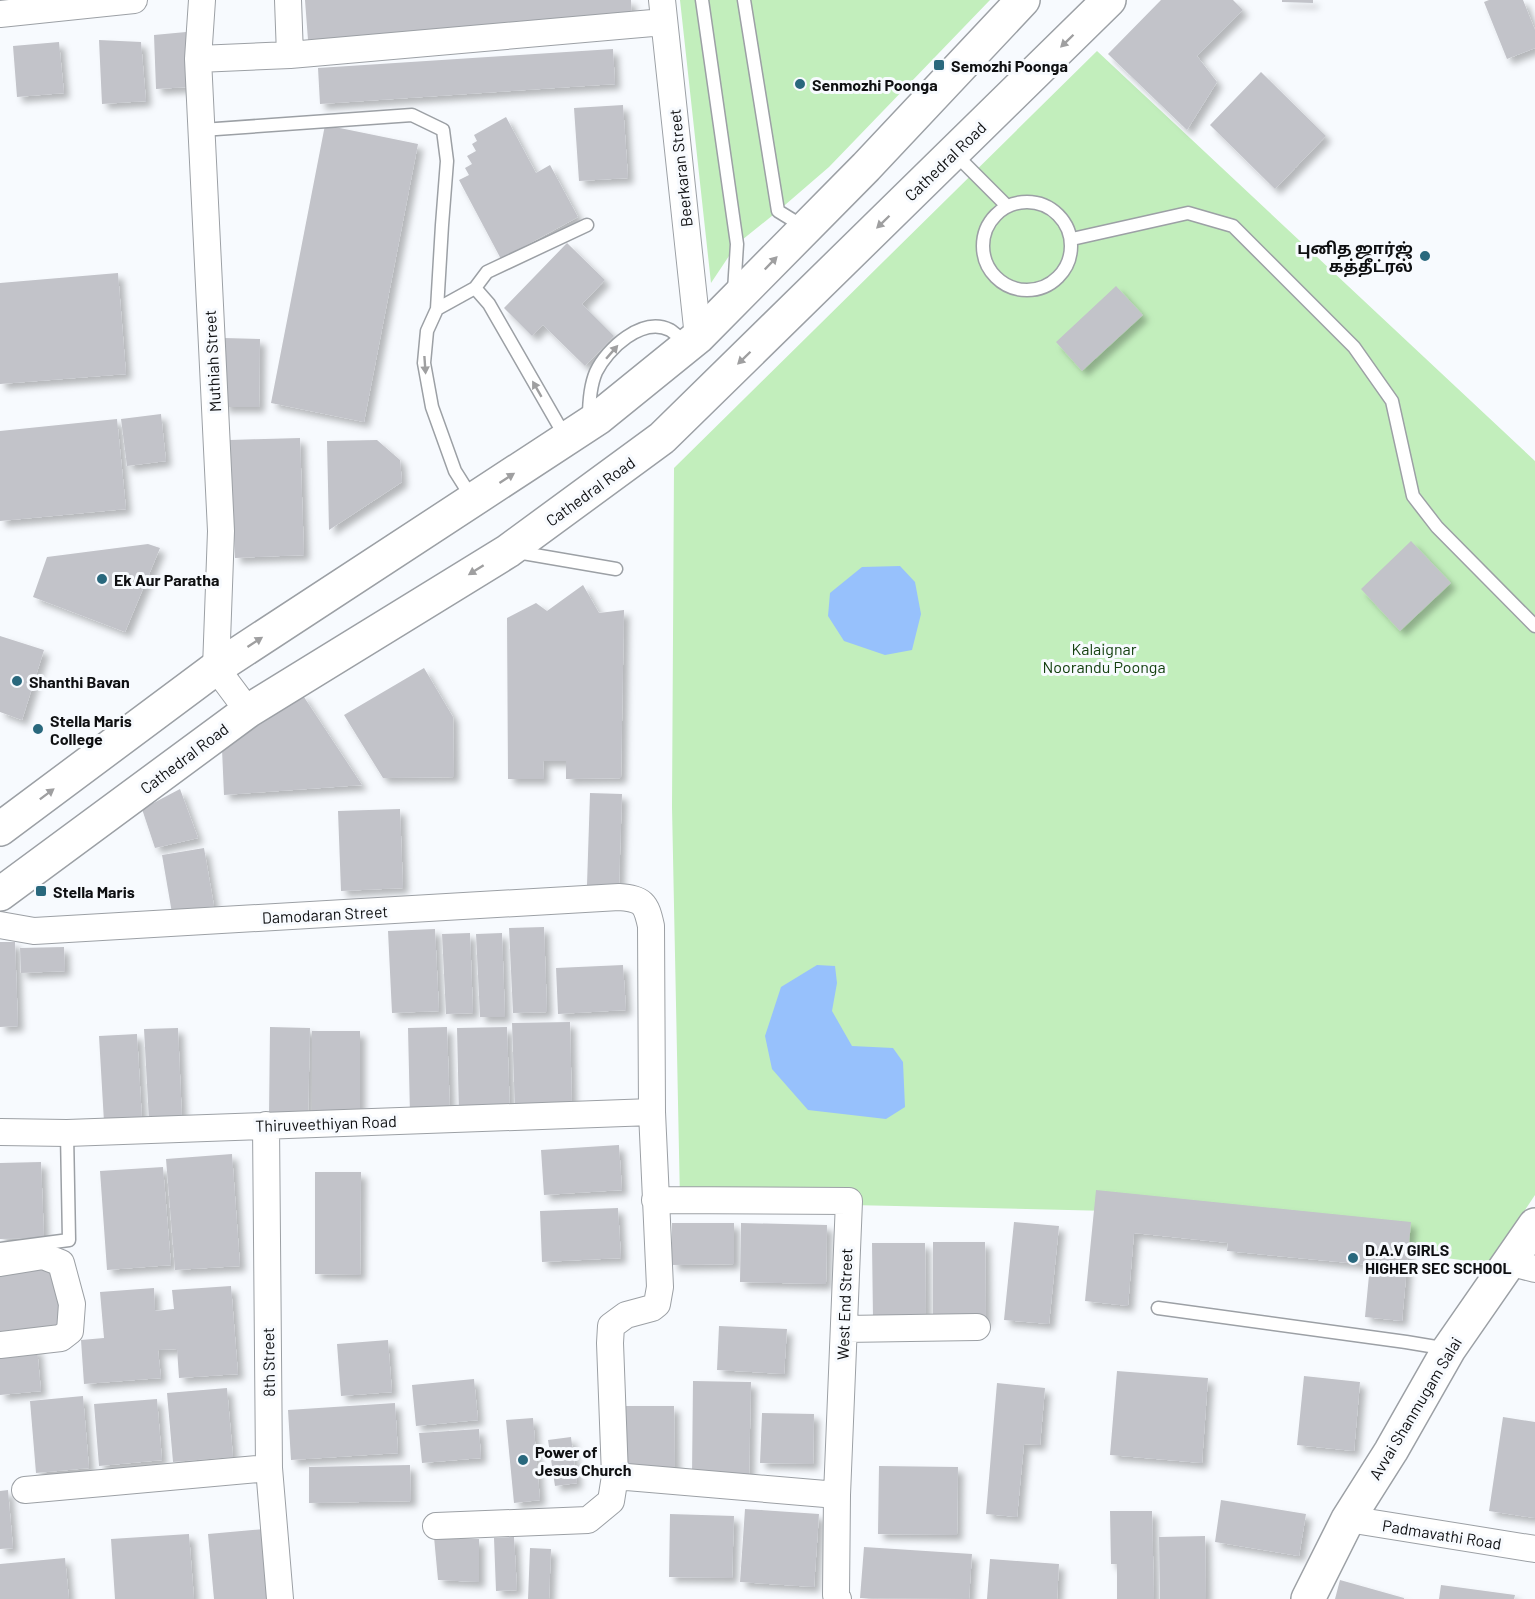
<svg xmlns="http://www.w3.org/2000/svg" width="1535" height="1599" viewBox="0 0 1535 1599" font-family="Barlow,'Noto Sans Tamil',sans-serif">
<defs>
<filter id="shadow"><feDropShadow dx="5.5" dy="5.5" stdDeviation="3" flood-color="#0004"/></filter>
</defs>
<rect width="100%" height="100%" fill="#f7fafe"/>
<path fill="#c2eebc" d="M680,0h310l-161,167 -51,44 -41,33 -26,39z
M1097,51l438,410v734l-46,69 -379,-53 -430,-10 -8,-394 2,-339z"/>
<path fill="#97c1fc" d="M900,566l15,16 6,32 -9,36 -27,5 -41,-14 -16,-25 2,-23 32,-26z
M817,965l18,1 2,17 -5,28 20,35 41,2 10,14 2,45 -19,12 -78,-9 -36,-41 -7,-33 16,-49z"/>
<path fill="#c2c3c9" filter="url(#shadow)" d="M305,0h326l1,17 -324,23z
M1161,0h72l10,10 -46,46 20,26 -30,48 -79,-76z
M1282,0h31v3l-31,-1z
M1489,0h34l12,30v18l-28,11 -23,-57z
M186,32l2,55 -32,2 -2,-54z
M99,40l42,2 5,59 -44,3z
M59,42l5,51 -47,4 -4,-51z
M613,49l2,35 -295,20 -2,-36z
M1261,72l65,64 -51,53 -65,-64z
M623,105l5,73 -49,3 -5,-73z
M506,117l30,56 14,-8 28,52 -77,42 -42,-79 10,-5 -4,-7 7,-4 -5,-8 9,-5 -4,-7 5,-3 -3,-6z
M325,125l93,19 -54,278 -93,-19z
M567,243l38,37 -23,24 32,32 -29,30 -42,-41 -11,11 -28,-28z
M118,273l8,101 -126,10v-101z
M1116,286l27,29 -61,56 -26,-29z
M224,338l36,1 -1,68h-36z
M161,414l5,47 -39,5 -6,-47z
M117,419l9,90 -126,12v-90z
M300,438l4,117 -69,3 -5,-118z
M377,440l23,20 2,22 -73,48 -2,-89z
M1411,541l40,42 -51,48 -39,-42z
M148,544l12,4 -35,84 -92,-35 14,-40z
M583,585l16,28 25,-3 -3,168 -55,1v-18h-23l1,18h-36l-1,-161 29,-15 11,8z
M0,636l44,14 -22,70 -22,-8z
M424,668l29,49 1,60 -71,1 -39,-63z
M302,694l60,91 -138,10 -2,-46z
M180,789l18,49 -43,10 -13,-39z
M590,793l32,1 -3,92 -32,-1z
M400,809l3,79 -62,3 -3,-80z
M204,848l10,58 -42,7 -10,-58z
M544,927l3,85 -34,1 -4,-85z
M435,929l4,82 -47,2 -4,-82z
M470,933l3,80 -27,1 -4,-80z
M502,933l3,84h-25l-4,-83z
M0,942h15l3,84 -18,1z
M64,947l1,24 -44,2 -1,-25z
M623,965l3,45 -68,4 -2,-46z
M570,1022l2,89 -57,1 -3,-89z
M270,1027l40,1 -2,88h-39z
M447,1027l3,87 -40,1 -2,-87z
M507,1027l3,88 -51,1 -2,-88z
M178,1028l4,92 -33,1 -5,-92z
M312,1031h48v86l-48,-1z
M137,1034l5,86 -38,2 -5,-86z
M619,1145l3,45 -78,5 -3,-45z
M232,1154l8,112 -65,4 -9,-111z
M41,1162l3,76 -44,1v-76z
M163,1167l8,98 -64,5 -7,-99z
M315,1172h46l-1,103 -45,-1z
M1096,1190l315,32 -9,99 -37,-4 5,-52 -143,-14 1,-8 -94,-10 -6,73 -43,-5z
M618,1208l3,50 -79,4 -2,-51z
M1014,1222l45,4 -10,98 -45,-4z
M672,1223h62v41l-62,1z
M741,1223l86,2 -1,59 -86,-2z
M933,1242h52l1,79h-53z
M872,1243h53l1,74 -53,1z
M53,1264l9,60 -62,10v-62z
M231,1286l7,88 -59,4 -2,-29 -19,1 3,28 -77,6 -3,-44 23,-2 -4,-46 54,-4 1,23 19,-2 -2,-19z
M719,1326l68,3 -3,45 -67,-4z
M388,1340l4,52 -51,4 -4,-52z
M37,1348l4,43 -41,4v-43z
M1117,1371l91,7 -6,85 -92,-8z
M1304,1376l56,6 -6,69 -57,-6z
M474,1379l4,41 -62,6 -4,-41z
M693,1381l58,1 -2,95 -57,-1z
M997,1383l48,5 -5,57 -16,-1 -7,73 -31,-3z
M227,1388l6,69 -60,5 -6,-69z
M83,1396l6,72 -53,5 -6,-72z
M157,1399l5,61 -63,6 -5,-62z
M395,1403l3,50 -107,7 -3,-50z
M626,1406h48l1,65h-48z
M762,1413l52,1 -1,50 -53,-1z
M1503,1417l32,5v96l-46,-7z
M533,1418l7,82 -26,3 -8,-83z
M479,1429l2,29 -59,5 -3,-30z
M571,1437l6,46 -22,3 -7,-46z
M410,1465l1,36 -102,2v-36z
M879,1466l79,1 -1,68 -79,-1z
M8,1490l5,58 -13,1v-58z
M1221,1500l85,14 -7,42 -84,-14z
M745,1509l74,5 -5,73 -74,-5z
M1110,1511h42l2,88h-37v-35h-6z
M670,1514l64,2 -2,62 -63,-1z
M265,1529l5,70h-56l-6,-65z
M189,1534l5,65h-79l-4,-60z
M1205,1536l1,63h-46l-1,-62z
M434,1537l45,2v43l-41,-2z
M514,1537l3,53 -21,1 -2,-53z
M864,1547l108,7 -3,45 -109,-1z
M530,1548l21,1 -2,50h-21z
M65,1558l4,41h-69v-35z
M990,1559l69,5 -2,35h-70z
M1340,1580l64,18v1h-69z
M1441,1585l74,10 -1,4h-75z"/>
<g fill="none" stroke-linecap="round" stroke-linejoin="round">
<defs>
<path id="lane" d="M702,0l35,244 -3,47
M744,0l34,211 26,16
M202,130l210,-15 31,15 4,31 -5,64 -5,84 -10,22 -3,32 8,44 23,64 17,27
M955,154l52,52
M983 246a44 44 0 1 1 88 0a44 44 0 1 1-88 0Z
M1072,239l116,-26 45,13 121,121 38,54 21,95 24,31 98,99
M475,288l14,16 77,134
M437,309l38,-21 12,-16 100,-47
M589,418c0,-15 1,-32 7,-46 11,-23 46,-56 74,-42 6,4 12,10 18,14
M517,552l99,17
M0,1249l69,-9 -2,-107
M1158,1308l248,34 42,7"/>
<path id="street" d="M202,0l-4,59 23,472 -5,137 32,43
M288,0l2,55
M662,0l36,337
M0,14l134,-14
M198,59l92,-4 374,-33
M0,925l34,6 585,-34c24,2 27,6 32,29l1,186 8,175 -3,17 -5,4 -26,7 -15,11 -1,17 5,133 -4,25 -23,19 -152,6
M266,1125l3,343 11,131
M0,1132l67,1 585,-21
M655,1200l194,1 -12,294 -1,100 2,4
M1508,1262l27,7
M0,1263l43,-7 18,7 11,41 -2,27 -9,7 -61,7
M844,1329l133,-2
M615,1476l222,19
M25,1490l244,-22
M1348,1519l187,30"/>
<path id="secondary" d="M1308,1599l40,-80 43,-68 58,-102 86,-124"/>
<path id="primary" d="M0,829l216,-161 382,-250 100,-81 168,-170 157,-167
M0,894l248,-183 260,-160 154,-113 447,-438"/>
</defs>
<use href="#lane" stroke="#9ca0a5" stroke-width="15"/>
<use href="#street" stroke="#9ca0a5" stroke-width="28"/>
<use href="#secondary" stroke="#9ca0a5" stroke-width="36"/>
<use href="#primary" stroke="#9ca0a5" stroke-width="36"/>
<use href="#lane" stroke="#fff" stroke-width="12"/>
<use href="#street" stroke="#fff" stroke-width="26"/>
<use href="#secondary" stroke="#fff" stroke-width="33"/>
<use href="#primary" stroke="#fff" stroke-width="33"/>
</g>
<defs><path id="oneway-solid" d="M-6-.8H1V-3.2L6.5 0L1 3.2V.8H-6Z" transform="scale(1.5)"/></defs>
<g fill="#9f9fa0">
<use href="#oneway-solid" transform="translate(1067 41) rotate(136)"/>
<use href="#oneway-solid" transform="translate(883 222) rotate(136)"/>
<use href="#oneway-solid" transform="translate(771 263) rotate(-46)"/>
<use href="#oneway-solid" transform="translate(612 352) rotate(-49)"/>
<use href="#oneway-solid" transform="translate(744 358) rotate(136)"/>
<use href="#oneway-solid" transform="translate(425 365) rotate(86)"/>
<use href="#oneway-solid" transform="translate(537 389) rotate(-120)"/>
<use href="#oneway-solid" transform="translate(507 478) rotate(-33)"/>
<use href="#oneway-solid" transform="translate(476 570) rotate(148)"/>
<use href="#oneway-solid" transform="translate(255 642) rotate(-33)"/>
<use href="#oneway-solid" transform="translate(47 794) rotate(-37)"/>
</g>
<g fill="#29687d" stroke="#f7fafe" stroke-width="2">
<rect x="933" y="59" width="12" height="12" rx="3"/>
<circle cx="800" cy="84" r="6"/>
<circle cx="1425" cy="256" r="6"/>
<circle cx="102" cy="579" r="6"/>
<circle cx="17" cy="681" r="6"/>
<circle cx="38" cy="729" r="6"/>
<rect x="35" y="885" width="12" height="12" rx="3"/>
<circle cx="1353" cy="1258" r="6"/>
<circle cx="523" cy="1460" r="6"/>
</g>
<g text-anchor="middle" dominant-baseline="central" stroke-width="6" stroke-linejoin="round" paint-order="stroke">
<g font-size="16" font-weight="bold" fill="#0e0f11" stroke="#f7fafe" text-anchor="start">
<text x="951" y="65">Semozhi Poonga</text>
<text x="812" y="84">Senmozhi Poonga</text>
<text x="1413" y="247" text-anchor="end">புனித ஜார்ஜ்<tspan x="1413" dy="18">கத்தீட்ரல்</tspan></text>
<text x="114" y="579">Ek Aur Paratha</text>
<text x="29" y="681">Shanthi Bavan</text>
<text x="50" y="720">Stella Maris<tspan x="50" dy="18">College</tspan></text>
<text x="53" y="891">Stella Maris</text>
<text x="1365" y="1249">D.A.V GIRLS<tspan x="1365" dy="18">HIGHER SEC SCHOOL</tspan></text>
<text x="535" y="1451">Power of<tspan x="535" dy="18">Jesus Church</tspan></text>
</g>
<g font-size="16" fill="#0e0f11" stroke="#f7fafe">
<text transform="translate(945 161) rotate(-44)">Cathedral Road</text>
<text transform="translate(680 168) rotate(-96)">Beerkaran Street</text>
<text transform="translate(212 361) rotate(-93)">Muthiah Street</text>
<text transform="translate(590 491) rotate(-36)">Cathedral Road</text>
<text transform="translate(184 758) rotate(-37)">Cathedral Road</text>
<text transform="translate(325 914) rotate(-3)">Damodaran Street</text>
<text transform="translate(326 1123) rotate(-2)">Thiruveethiyan Road</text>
<text transform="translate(844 1304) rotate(-88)">West End Street</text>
<text transform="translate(268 1362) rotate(-91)">8th Street</text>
<text transform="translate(1415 1408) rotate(-59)">Avvai Shanmugam Salai</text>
<text transform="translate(1442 1534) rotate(9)">Padmavathi Road</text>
</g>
<g font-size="16" fill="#144010" stroke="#f7fafe">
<text x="1104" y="648">Kalaignar<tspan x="1104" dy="18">Noorandu Poonga</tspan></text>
</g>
</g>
</svg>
